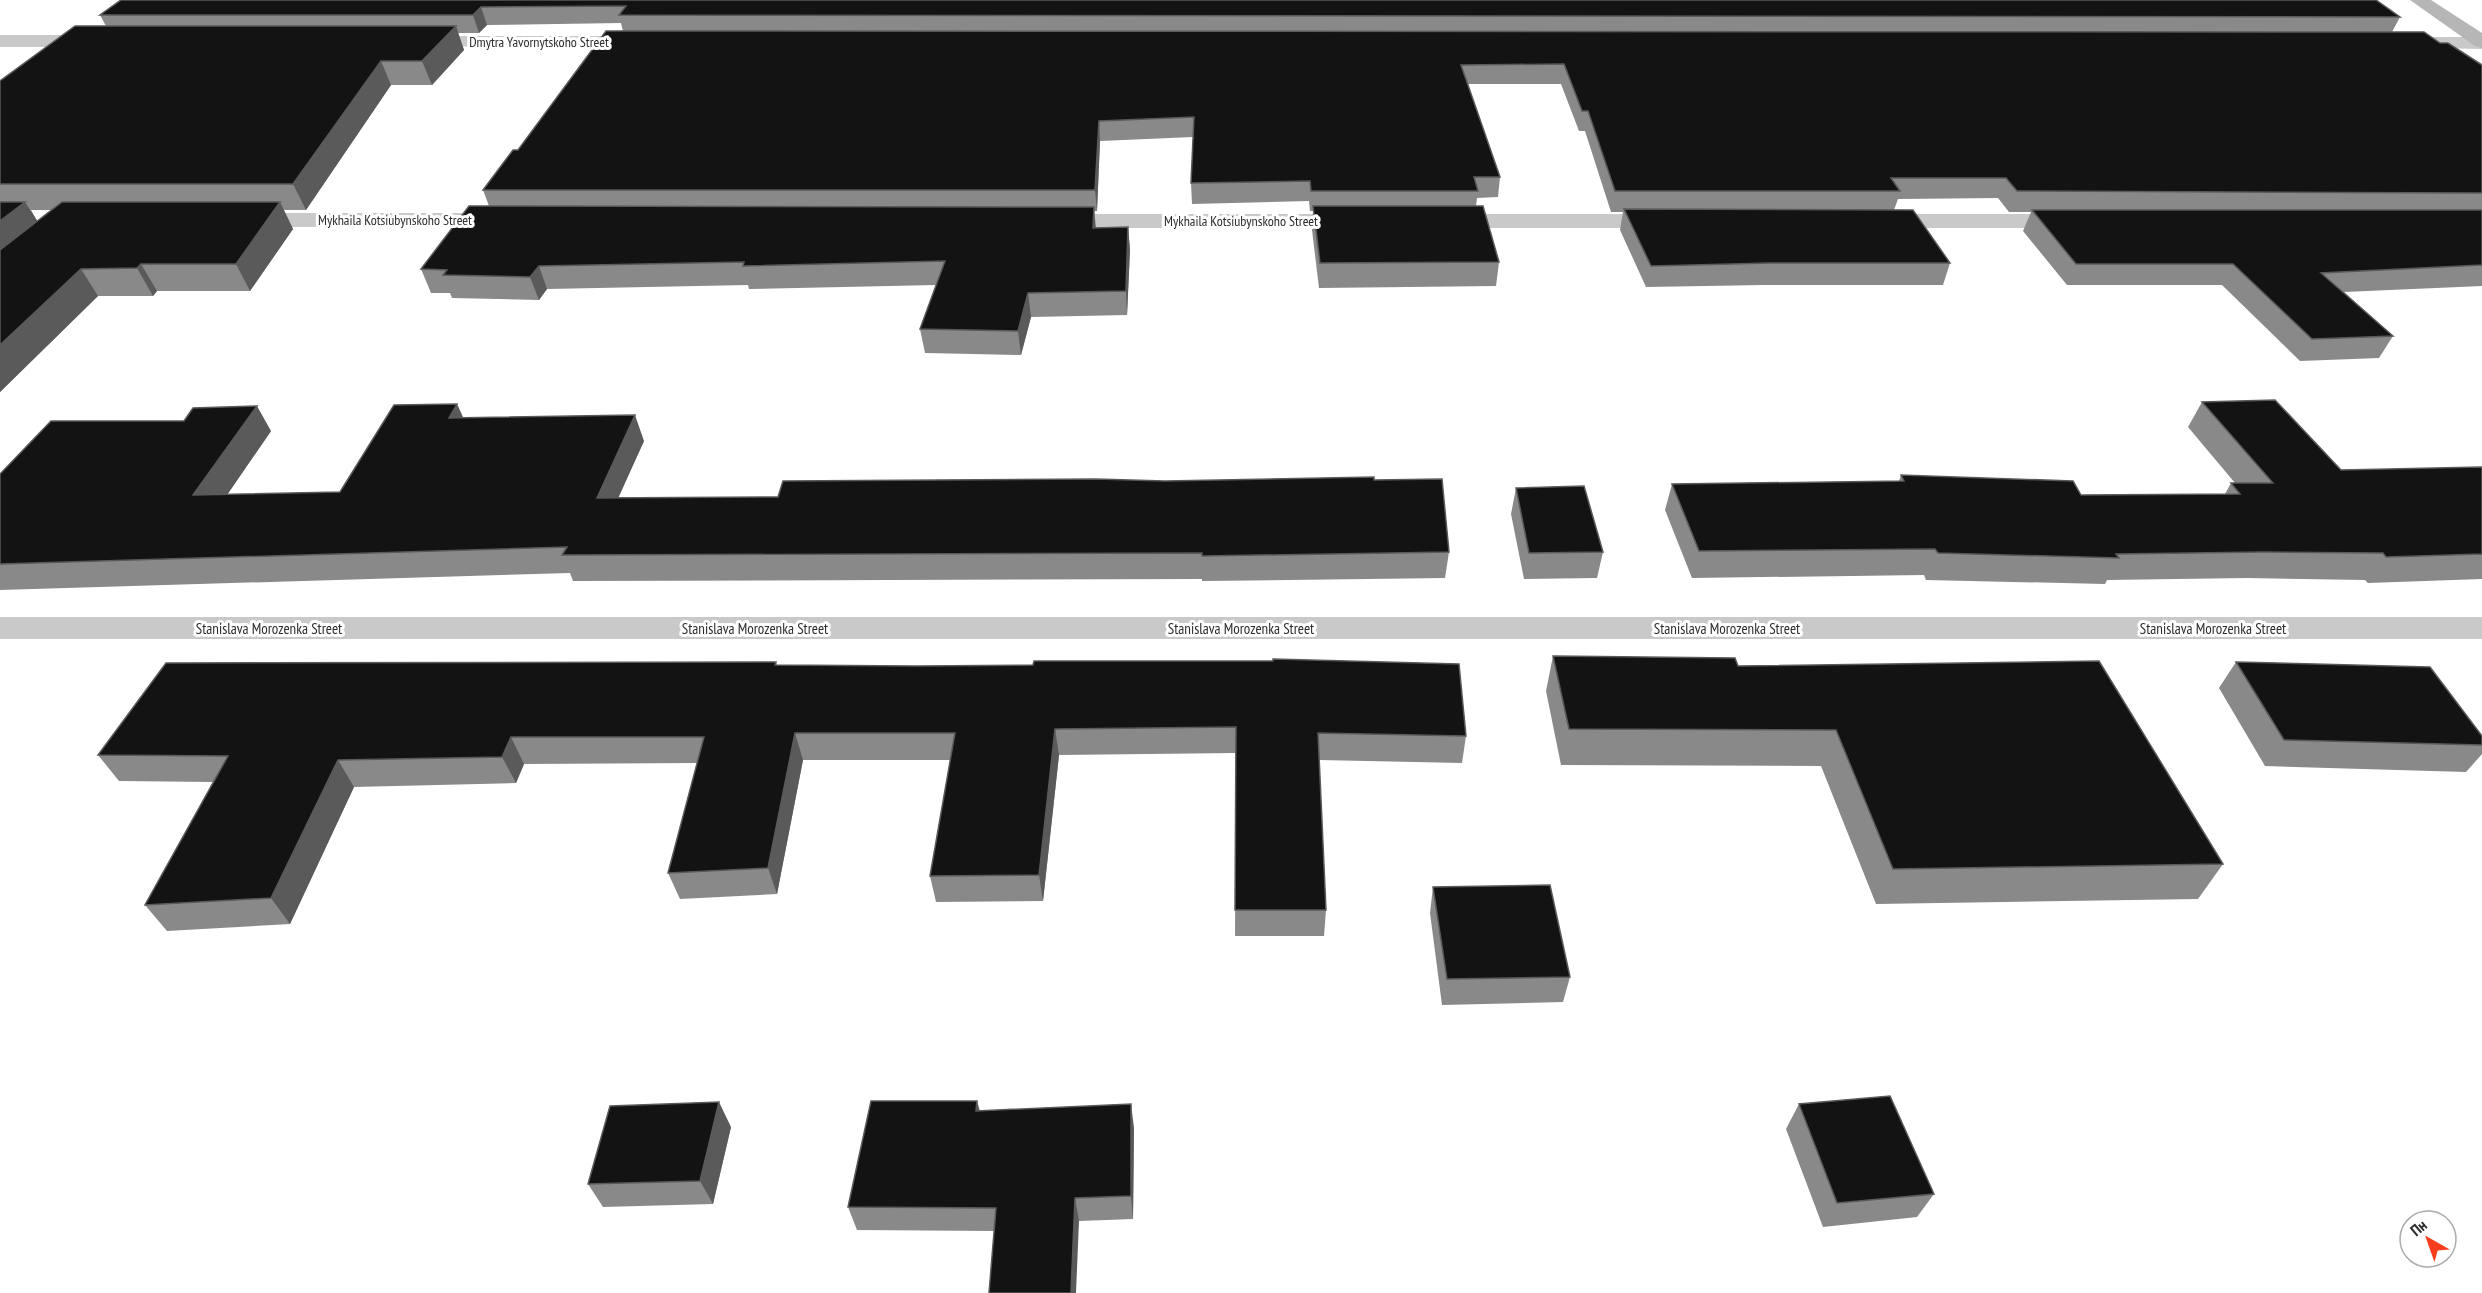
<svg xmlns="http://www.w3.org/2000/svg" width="2482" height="1293" viewBox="0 0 2482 1293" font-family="'PT Sans Narrow',sans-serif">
<rect width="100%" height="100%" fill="#fff"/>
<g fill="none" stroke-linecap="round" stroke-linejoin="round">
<path fill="#c9c9c9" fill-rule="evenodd" d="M0,35h98l7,2 3,4 -3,4 -7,2h-98z
M417,36h227l7,2 3,4 -3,4 -7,2 -234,-2 -3,-4 3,-4z
M2394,37h88v12l-95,-2 -3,-4 3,-4z
M245,213h257l8,2 4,5 -4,5 -8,2h-257l-8,-2 -4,-5 4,-5z
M1049,214h308l8,2 4,5 -4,5 -8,2h-308l-8,-2 -4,-5 4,-5z
M1442,214h224l8,2 4,5 -4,5 -8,2h-224l-8,-2 -4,-5 4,-5z
M1877,214h194l8,2 4,5 -4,5 -8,2h-194l-8,-2 -4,-5 4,-5z
M0,617h2482v22h-2482z"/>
<path fill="#b6b6b6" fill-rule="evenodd" d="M2410,0h21l51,33v15l-7,-2z"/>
</g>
<path fill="#898989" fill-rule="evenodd" d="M121,0l2279,17 -8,15 48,11 42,22v221l-138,6 49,44 -14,22 -79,3 -78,-76h-155l-44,-54 8,-19h-22l-11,-14 -100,1 -4,11 56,53 -7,22h-179l-118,2 -26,-57 3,-18h-12l-26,-81h-6l-18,-47h-94l33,93 -2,20 -21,1 -1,8 23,56 -3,24 -177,2 -7,-58 1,-19h-3l-1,-10 -117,3 -1,-21 2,-46 -93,4 -3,70h-3l1,17 33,-1 2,23 -3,65 -96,2 -10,38 -96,-2 -5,-24 16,-44 -187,4 -1,-4 -201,4 -8,11 -87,-2 -2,-5h-19l-10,-24 68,-63 -6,-16 140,-159 -2,-8 -134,2 -8,8h-21l6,17 -32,35h-41l-85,125h-22l9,19 -43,62h-93l-4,5h-55l-98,96v-311l106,-55 -6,-11zM31,210h20l-14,11z
M2202,402l139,68 141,-3v112l-114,4 -3,-3 -118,-2 -140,2 -2,4 -179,-4 -2,-5 -232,3 -27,-68 7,-26 227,-3 2,-6 180,20 144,-1 6,-11h4l-47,-56z
M457,404l6,13 181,24 -26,56h160l387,-16 209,-1 75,72 -4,26 -243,3v-2l-629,2 -3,-8 -570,17v-116l271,-43 -44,64 113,-3z
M1516,488l87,64 -6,26 -73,1 -13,-65z
M1553,656l185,10 485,198 -25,35 -322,5 -55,-138 -260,-1 -15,-74z
M776,662l1,3 689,71 -4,27 -143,-3 7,150 -2,26h-89l1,-183 -177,2 -16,146 -107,1 -6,-26 20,-116h-147l-26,134 -97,5 -12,-26 29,-110 -173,1 -8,19 -162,4 -64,137 -123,7 -22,-26 68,-123 -94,-1 -21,-26z
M2236,662l246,74v18l-16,18 -201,-6 -46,-78z
M1433,887l137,90 -7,25 -121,3 -12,-92z
M977,1101l3,10 154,17 -1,91 -54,2 -85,10 -137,-1 -9,-23z
M1799,1104l135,90 -17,23 -94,10 -37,-98z
M731,1127l-18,77 -110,3 -15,-23z"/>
<path fill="#5a5a5a" d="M481,7l6,18 -8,8 -6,-18z
M456,26l8,24 -32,35 -10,-24z
M381,61l10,24 -85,125 -13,-26z
M1099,121l1,20 -3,70 -2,-21z
M25,202l17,26 -42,33v-40z
M280,202l13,27 -43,62 -14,-27z
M1094,207l2,23 -3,-2z
M1128,227l2,23 -3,65 -1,-24z
M141,264l16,27 -4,5 -16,-28z
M539,266l8,23 -8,11 -9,-23z
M81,269l17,27 -98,96v-47z
M1028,293l3,24 -10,38 -3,-24z
M457,404l11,25 -19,-11z
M257,406l14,25 -62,90 -16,-26z
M635,415l9,26 -37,82 -10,-25z
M1055,729l4,26 -16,146 -4,-26z
M795,733l8,27 -26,134 -9,-26z
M511,737l13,27 -8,19 -14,-26z
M338,760l16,27 -64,137 -19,-26z
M977,1101l6,25 -7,-15z
M719,1102l12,25 -18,77 -13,-23z
M1131,1104l3,24 -1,91 -2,-23z
M1075,1198l4,23 -3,72h-5z"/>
<path fill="#131313" stroke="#5a5a5a" stroke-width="1.5" d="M121,0h2255l24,17 -1781,-2 7,-9 -145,1 -8,8h-373z
M75,26h381l-34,35h-41l-88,123h-293v-103z
M606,31l1818,1 16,11h8l34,22v128l-465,-2 -11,-13h-115l9,13h-285l-27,-80h-6l-18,-47 -103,1 39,112h-26l4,14h-167l-1,-10 -119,2 3,-66 -95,4 -4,69h-612l30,-40h5z
M0,202h25l-25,19z
M62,202h218l-44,62h-95l-4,4 -56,1 -81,76v-95z
M469,206l625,1 -1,21 35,-1 -2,64 -98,2 -10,38 -98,-2 25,-68 -202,5 1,-4 -205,4 -9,11 -87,-2 4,-5 -26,-1z
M1313,206h170l16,56 -179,1z
M1624,209l289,1 37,53h-180l-119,3z
M2032,210h450v55l-161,8 72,63 -81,3 -79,-75h-157z
M2275,400l66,70 141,-3v87l-96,3 -3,-4 -119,-1 -148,2 3,4 -181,-5 -3,-4 -236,2 -27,-67 232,-3 -3,-6 172,6 8,14 159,-1 -9,-11h42l-71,-81z
M457,404l-8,14 186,-3 -38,83 181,-1 5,-16 313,-2 69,2 209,-4v3l68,-1 7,73 -247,4v-3l-640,2 5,-8 -567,17v-90l51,-53h133l9,-13 64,-2 -64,89 147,-3 54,-87z
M1584,486l19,66 -74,1 -13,-65z
M1553,656l182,2 3,8 361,-5 124,203 -330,5 -57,-139 -267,-1z
M1273,659l186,5 7,72 -148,-3 8,177h-91l1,-183 -181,2 -16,146 -109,1 25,-143h-160l-27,135 -100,5 36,-136h-193l-9,20 -164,3 -67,138 -126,7 83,-149 -130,-1 68,-92 610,-1 -1,3 141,1 117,-1 1,-4h239z
M2236,662l194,5 52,69v9l-198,-5z
M1550,885l20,92 -123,2 -14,-92z
M1890,1096l44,98 -97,9 -38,-99z
M871,1101h106l-1,10 155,-7v92l-56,2 -4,95h-82l7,-85 -148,-1z
M719,1102l-19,79 -112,3 22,-78z"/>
<g text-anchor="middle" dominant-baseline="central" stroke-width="6" stroke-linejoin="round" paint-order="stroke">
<g font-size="14" fill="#2c2c2c" stroke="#fff">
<text x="539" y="42">Dmytra Yavornytskoho Street</text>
<text x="395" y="220">Mykhaila Kotsiubynskoho Street</text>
<text x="1241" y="221">Mykhaila Kotsiubynskoho Street</text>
</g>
<g font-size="15" fill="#2c2c2c" stroke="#fff">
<text x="269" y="628">Stanislava Morozenka Street</text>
<text x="755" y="628">Stanislava Morozenka Street</text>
<text x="1241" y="628">Stanislava Morozenka Street</text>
<text x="1727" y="628">Stanislava Morozenka Street</text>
<text x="2213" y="628">Stanislava Morozenka Street</text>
</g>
</g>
<g transform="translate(2428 1239) rotate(320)"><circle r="28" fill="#ffffff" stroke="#ababab" stroke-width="1.5"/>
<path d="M0-4.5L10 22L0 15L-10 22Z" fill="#f63d1c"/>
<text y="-9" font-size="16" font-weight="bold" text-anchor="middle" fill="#2c2c2c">Пн</text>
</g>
</svg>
